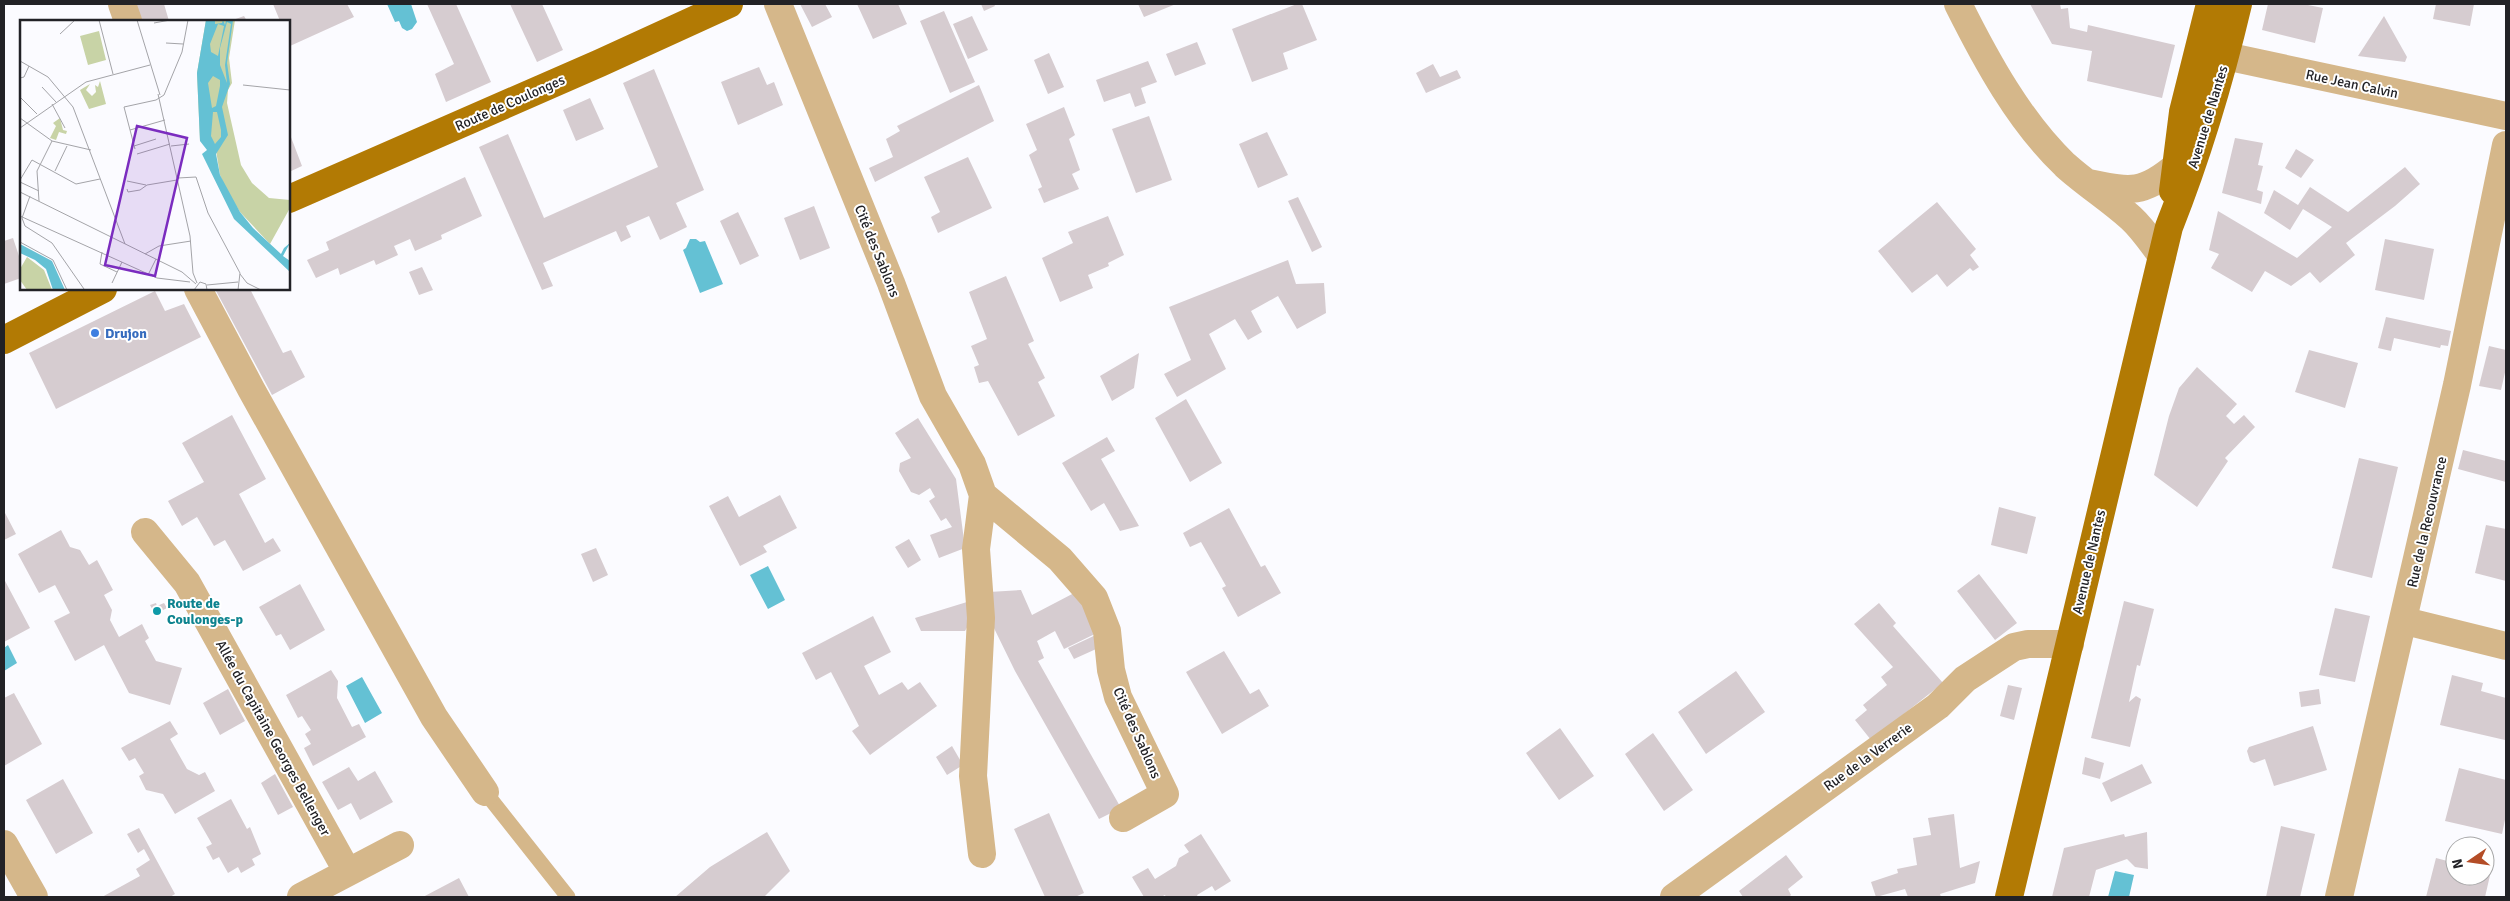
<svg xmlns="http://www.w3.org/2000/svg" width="2510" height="901" viewBox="0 0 2510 901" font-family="Signika,sans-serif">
<rect width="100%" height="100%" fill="#fbfbff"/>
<path fill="#64c1d4" d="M387,4h24l6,18 -5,7 -5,2 -5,-3 -3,-7 -4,1z
M690,239h6l4,3 5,-1 18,43 -23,9 -17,-43 3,-2z
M768,566l17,34 -17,9 -18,-34z
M8,645l9,18 -13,8v-23z
M362,677l20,36 -17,10 -19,-37z
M2115,871l19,4 -5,22h-21z"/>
<path fill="#d6ccd0" d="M136,4h28l5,17h-27z
M273,4h74l7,13 -64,29 -1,-25h-9z
M427,4h29l35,78 -45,20 -11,-28 19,-10z
M510,4h32l21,46 -26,12z
M800,4h25l7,13 -20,10z
M857,4h41l9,20 -34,15z
M981,4h13l1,2 -11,5z
M1138,4h38l-32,13z
M1297,4h5l15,36 -34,13 5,16 -36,13 -20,-53z
M2030,4h30l1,5 7,-1 2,20 17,4 1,-7 87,20 -13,53 -75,-17 5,-30 -40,-7z
M2268,4h35l20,4 -8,35 -53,-13z
M2436,4h38l-4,22 -37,-7z
M944,11l31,71 -25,11 -30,-72z
M244,16l3,5h-17z
M972,16l16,34 -20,9 -15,-35z
M2384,16l23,41 -2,5 -47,-6z
M1197,42l9,22 -31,12 -9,-22z
M1049,53l15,34 -16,7 -14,-34z
M1148,61l9,21 -16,6 5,15 -11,4 -5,-14 -26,9 -8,-22z
M1433,64l7,13 17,-7 4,8 -35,15 -10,-20z
M759,67l8,18 7,-3 9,23 -45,20 -17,-43z
M654,69l50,121 -28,13 11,24 -27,13 -11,-24 -23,10 5,11 -10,5 -5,-11 -73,32 10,23 -11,4 -63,-143 29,-13 36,84 114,-51 -35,-84z
M979,85l15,36 -119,61 -6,-14 24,-11 -7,-18 14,-8 -3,-5z
M590,98l14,31 -28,12 -13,-31z
M1064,107l11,28 -6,4 11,31 -8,4 7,15 -35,14 -6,-14 4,-2 -13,-32 8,-5 -11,-26z
M1149,116l23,64 -36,13 -24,-64z
M289,132l13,34 -13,6z
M1267,132l21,43 -30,13 -19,-44z
M2235,138l28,5 -5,22 5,1 -6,24 6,2 -2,12 -39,-11z
M2296,149l18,11 -13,18 -16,-10z
M968,157l24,51 -54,25 -7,-16 9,-5 -16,-35z
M2405,167l15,17 -25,22 -49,37 9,12 -35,28 -10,-11 -19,14 -26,-15 -13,21 -41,-24 8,-14 -10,-4 9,-39 79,47 35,-31 -29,-18 -13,21 -26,-17 10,-23 24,15 12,-18 38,25z
M465,177l17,39 -41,19 1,4 -27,12 -5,-12 -16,7 4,9 -22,10 -2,-5 -34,15 -2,-7 -22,10 -9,-18 22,-10 -3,-8z
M1298,197l24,50 -10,5 -24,-51z
M1937,202l39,47 -6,6 9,12 -6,4 -3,-3 -23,19 -10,-13 -25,19 -34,-42z
M814,206l16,42 -30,12 -16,-42z
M738,212l21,44 -19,9 -20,-44z
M1108,216l16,39 -16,8 1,3 -21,9 5,13 -33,14 -18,-44 31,-15 -5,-11z
M13,238l8,24v16l-17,6v-43z
M2385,239l49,10 -10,51 -49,-10z
M1288,260l8,24 28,-1 2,30 -29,16 -19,-33 -27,15 11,21 -14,8 -13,-21 -26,15 17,35 -49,28 -13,-23 27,-14 -22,-53z
M422,267l11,23 -14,5 -10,-23z
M1006,276l28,65 -6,3 17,34 -7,4 17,34 -37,20 -30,-55 -9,2 -5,-16 5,-2 -8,-19 16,-7 -18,-47z
M215,289h35l33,64 8,-3 14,27 -33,18z
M155,291l10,20 19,-7 17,33 -145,72 -27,-56z
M2386,317l65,14 -3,15 -7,-1 -1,3 -46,-10 -3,13 -13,-3z
M2489,346l17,4v18l-5,22 -22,-4z
M2309,350l49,13 -13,45 -50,-16z
M1139,353l-5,35 -22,13 -12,-25z
M2197,367l40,37 -11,12 8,8 10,-9 11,12 -30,31 3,3 -31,46 -43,-32 15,-59 10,-28z
M1186,399l36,64 -32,19 -35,-64z
M232,415l34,64 -27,15 26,49 8,-5 8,13 -38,20 -18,-31 -11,6 -17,-29 -15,9 -14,-25 36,-19 -22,-39z
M918,418l38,61 9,69 -26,10 -9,-23 22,-8 -6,-9 -5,3 -12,-20 6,-4 -5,-9 -11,7 -8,-3 -12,-21 1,-8 11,-5 -16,-25z
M1107,437l8,14 -14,8 38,67 -19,5 -16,-28 -13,8 -29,-48z
M2463,450l43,11v21l-48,-13z
M2359,458l39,9 -26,111 -40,-10z
M780,495l17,33 -34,18 4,6 -27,14 -31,-60 19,-10 11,21z
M1999,507l37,10 -9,37 -36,-9z
M1229,508l32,59 4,-2 16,28 -43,24 -16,-29 4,-2 -25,-44 -11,5 -7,-14z
M4,511l12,23 -12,6z
M2486,525l20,4v52l-31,-8z
M61,530l9,17 10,3 9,15 8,-5 16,30 -9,5 8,15 -2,10 9,17 23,-13 7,14 -4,3 11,20 26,7 -12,37 -41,-12 -25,-48 -29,16 -21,-40 16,-8 -15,-28 -16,8 -21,-39z
M909,539l12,21 -13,8 -13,-21z
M596,548l12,27 -15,7 -12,-28z
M1979,574l38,49 -22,17 -38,-49z
M4,579l26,49 -26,14z
M300,584l25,46 -35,20 -9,-16 -5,2 -17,-29z
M1021,590l11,25 44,-23 23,40 -35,17 -9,-18 -18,10 7,17 -6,3 83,147 -22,11 -84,-148 -24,-49 -2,-30z
M2124,601l30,8 -14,57 -3,-1 -8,37 7,-6 5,3 -11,48 -39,-9z
M967,602l2,22 -4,7h-44l-6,-13z
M156,603l1,3 7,-3 3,5 -12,6 -5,-9z
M1879,603l17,20 -3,3 50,57 -72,57 -16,-20 12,-10 -4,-5 24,-20 -6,-8 12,-10 -39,-43z
M2335,608l35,8 -15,66 -36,-7z
M873,616l18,36 -27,14 15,29 23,-13 6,8 12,-8 17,24 -67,49 -18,-24 7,-5 -28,-54 -15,8 -14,-27z
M1100,633l5,12 -31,14 -6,-11z
M1224,651l26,43 9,-5 10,17 -47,28 -36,-62z
M331,670l7,11 -1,17 15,29 7,-3 7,13 -53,29 -9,-18 7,-4 -6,-10 6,-4 -9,-14 -4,2 -12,-23z
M1736,671l29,41 -59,42 -28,-42z
M2452,675l31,8 -2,8 25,7 -1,42 -65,-15z
M2008,685l14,3 -8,32 -14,-4z
M228,689l17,32 -25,14 -17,-32z
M2319,689l2,15 -20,3 -2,-15z
M14,693l28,51 -38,22v-68z
M170,721l8,13 -8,5 17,30 12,6 6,-3 10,19 -40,23 -12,-20 -17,-4 -7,-14 5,-3 -9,-15 -6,3 -8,-13z
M2313,726l14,44 -53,16 -9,-27 -11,4 -4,-2 -3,-10 2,-4z
M1560,728l34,48 -35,24 -33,-47z
M1653,733l40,57 -29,21 -39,-57z
M952,746l11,19 -16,10 -11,-18z
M2085,757l19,6 -4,16 -18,-5z
M2142,764l10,19 -41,19 -9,-19z
M349,767l9,14 17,-10 18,31 -33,18 -9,-17 -13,7 -16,-28z
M2459,768l47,12v35l-4,19 -57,-13z
M275,774l18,33 -15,8 -17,-32z
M63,779l30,54 -37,21 -30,-54z
M231,799l16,30 3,-2 11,27 -9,5 3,6 -14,8 -3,-6 -10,6 -9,-16 -6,3 -7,-13 6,-3 -15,-26z
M1049,813l35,80 -9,4h-30l-31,-68z
M1954,814l6,54 20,-7 -5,22 -35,11 1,3h-33l-3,-8 -29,8 -5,-15 27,-9 -1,-4 20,-4 -4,-27 18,-3 -3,-17z
M2281,826l34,8 -15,63h-34z
M139,828l36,66 -5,3h-68l38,-21 -4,-7 14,-9 -6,-11 -6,4 -11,-19z
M767,832l23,39 -26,26h-89l35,-30z
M2147,832l1,37 -13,-2 -8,-8 -31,11 -7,27h-37l12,-49 60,-14 1,3z
M1201,834l30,47 -16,10 -3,-5 -15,9 1,2h-32l-1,-2 -4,2h-17l-12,-20 16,-9 7,11 21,-13 3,-8 10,-6 -5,-7z
M1786,855l17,22 -15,12 3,6 -2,2h-46l-4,-6z
M2436,858l19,5v13h30v-6l6,1 -6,26h-59z
M459,878l10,19h-46z"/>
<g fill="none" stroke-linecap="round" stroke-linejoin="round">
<path stroke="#d5b78a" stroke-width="15" d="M485,792l83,105"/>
<path stroke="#d5b78a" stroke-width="28" d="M122,4l6,17
M778,4l113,279 42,113 39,68 11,31 -7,54 5,69 -8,158 9,78
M2202,51l304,65
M198,289l53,100 183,328 51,75
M983,495l77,64 34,39 13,33 4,39 7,27 47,97 -42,24
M145,532l42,51 160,288
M2405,621l101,25
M4,844l30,53
M301,897l99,-52
M2339,897l118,-512 49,-240"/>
<path stroke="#d5b78a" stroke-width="28" d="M1958,4c28,56 61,117 107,161 21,19 45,34 66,53 12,11 21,25 31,38
M2089,183c40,8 53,12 86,-16
M1674,897l264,-191 27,-27 49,-32 14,-3h42"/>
<path stroke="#b27a04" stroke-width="28" d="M2173,191l10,-79 27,-108
M289,199l311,-136 129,-59
M4,340l99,-51
M2009,897l160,-670c29,-73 51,-147 69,-223"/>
</g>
<circle fill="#3f7fe0" stroke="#fff" stroke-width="2" cx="95" cy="333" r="5"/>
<circle fill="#0f9aa8" stroke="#fff" stroke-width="2" cx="157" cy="611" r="5"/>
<g text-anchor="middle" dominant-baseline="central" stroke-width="4" stroke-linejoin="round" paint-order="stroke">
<g font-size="14" fill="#222226" stroke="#fff">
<text transform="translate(2352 84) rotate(12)">Rue Jean Calvin</text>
<text transform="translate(510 103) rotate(-24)">Route de Coulonges</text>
<text transform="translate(2208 117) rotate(-73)">Avenue de Nantes</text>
<text transform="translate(877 251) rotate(68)">Cité des Sablons</text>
<text transform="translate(2427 522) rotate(-77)">Rue de la Recouvrance</text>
<text transform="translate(2089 562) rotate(-77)">Avenue de Nantes</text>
<text transform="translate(1137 733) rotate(66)">Cité des Sablons</text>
<text transform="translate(273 738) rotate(61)">Allée du Capitaine Georges Bellenger</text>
<text transform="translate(1868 757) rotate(-36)">Rue de la Verrerie</text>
</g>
<g font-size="14" font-weight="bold" fill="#366cbe" stroke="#fff" text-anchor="start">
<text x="105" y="333">Drujon</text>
</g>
<g font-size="14" font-weight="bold" fill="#0d838f" stroke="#fff" text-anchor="start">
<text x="167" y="603">Route de<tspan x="167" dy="16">Coulonges-p</tspan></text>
</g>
</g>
<g transform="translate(20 20)">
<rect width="270" height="270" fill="#fbfbff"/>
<path d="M186,0h29l-6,38 3,25 -4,7 -1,13 14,62 11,18 17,15 21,2v8l-20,36 -30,-32 -12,-19 -8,-18 -5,-31 -15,-3 -3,-68zM79,11l7,29 -18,5 -8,-29zM80,61l6,23 -17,5 -9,-19 10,-6 -4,6 6,6 4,-4 -1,-7 3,2zM40,98l3,12 4,1 -1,3 -7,-2 -3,8 -6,-2 6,-12 -3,-3zM7,237l17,13 8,20h-25l-7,-10v-11z" fill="#c8d3a6"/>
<path d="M186,0h9v4l7,-1 1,-3 2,5 1,-4 7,-1 -6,43 3,21 -8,23 6,28 -12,19 4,21 20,37 13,16 28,26 3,-6 6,-5 -7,13 7,5v11l-56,-53 -32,-65 5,-4 -7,-9 -3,-68zM207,2l4,2 -6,41 2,18 -7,-18v-17zM198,4l6,2 -6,30 -7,-4 -1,-8zM193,56l7,4v6l-4,20 -4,2 -4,-25zM193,92h4l4,18v7l-6,7 -4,-8zM0,224l32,17 13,29h-12l-7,-21 -11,-9 -15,-7z" fill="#64c1d4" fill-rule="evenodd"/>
<path fill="none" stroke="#a4a4a8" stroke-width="1" d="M79,0l14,54M117,0l23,75M134,3l16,-3M40,14l15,-14M146,23l17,1M0,41l28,16 25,30 52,137M0,58l4,-1 5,-11M223,65l47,5M22,67l14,15M138,74l32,142 3,37 4,10M0,77l17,17M32,84l13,24M0,98l32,23 39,9M0,108l66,-46 64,-17M110,110l35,-10M114,126l22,-7M151,126l18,-2M115,129l-11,-42 32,-7 8,-5 18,-43 6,-32M117,134l33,-10M35,151l12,-25M158,158l18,-1 12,36 32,60 -2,17M0,160l12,-20 44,24 24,-5M107,161l19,4M0,162l19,9M107,169l1,3 12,-2 7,-5 30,-5M0,172l162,80 14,12M10,176l-8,22 3,8 27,17 32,46M19,181l-2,-30 15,-30M0,196l137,62 33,4M0,222l33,18 14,30M82,232l-2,12 17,8M125,234l14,-8 32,-5M220,254l7,9 14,7M128,255l8,-16M92,263l10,-21M187,265l31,-3M174,270l6,-8 6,2 1,6"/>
<path fill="#7b2cbf" fill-opacity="0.15" stroke="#7b2cbf" stroke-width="2.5" d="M117,106l50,12 -32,138 -50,-11z"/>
<rect width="270" height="270" fill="none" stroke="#222226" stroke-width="2.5"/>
</g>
<rect width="2510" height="901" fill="none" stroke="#222226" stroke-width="10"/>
<g transform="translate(2470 861) rotate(257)"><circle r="24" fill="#ffffff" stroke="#a7a7a8"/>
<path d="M0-4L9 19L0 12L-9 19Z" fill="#b44d27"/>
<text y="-8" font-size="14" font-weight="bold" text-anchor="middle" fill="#222226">N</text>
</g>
</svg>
